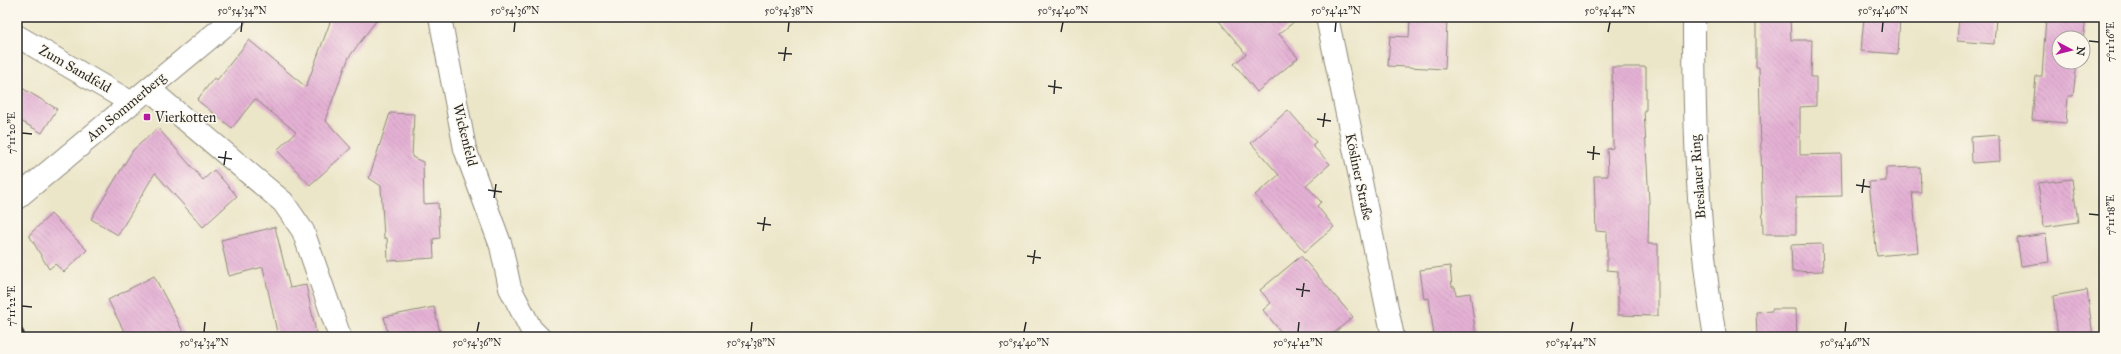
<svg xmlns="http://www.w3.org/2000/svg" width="2121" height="354" viewBox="0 0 2121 354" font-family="'IM FELL Great Primer',serif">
<defs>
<pattern id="building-back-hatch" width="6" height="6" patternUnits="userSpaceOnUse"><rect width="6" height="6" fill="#e4b1d4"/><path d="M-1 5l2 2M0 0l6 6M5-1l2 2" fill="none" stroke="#c498b6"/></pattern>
</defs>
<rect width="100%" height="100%" fill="#fbf7ec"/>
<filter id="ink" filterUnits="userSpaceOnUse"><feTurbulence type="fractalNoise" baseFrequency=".025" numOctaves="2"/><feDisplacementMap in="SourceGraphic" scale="8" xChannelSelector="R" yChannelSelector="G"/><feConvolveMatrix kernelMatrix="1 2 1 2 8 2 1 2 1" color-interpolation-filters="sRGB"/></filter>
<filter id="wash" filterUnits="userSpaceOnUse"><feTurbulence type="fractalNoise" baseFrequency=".012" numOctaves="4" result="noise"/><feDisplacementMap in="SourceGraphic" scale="16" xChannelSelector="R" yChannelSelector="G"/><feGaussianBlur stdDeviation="0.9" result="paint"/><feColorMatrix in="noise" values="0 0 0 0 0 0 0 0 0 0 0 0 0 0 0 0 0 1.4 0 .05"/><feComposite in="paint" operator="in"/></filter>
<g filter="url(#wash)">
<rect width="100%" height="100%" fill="#ece6c9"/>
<g id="blocks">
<path fill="url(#building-back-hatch)" d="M332,17h47l-30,40 -24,63 26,28 -41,37 -33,-35 19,-18 -41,-33 -23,29 -35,-28 17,-22 3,2 32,-40 57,47z
M1216,17h84l-21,17 19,24 -41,34 -23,-28 12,-10z
M1756,17h34l1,23h21l-1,37h5v29l-16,1v48l41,-1 1,42 -46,1v37h-33l-4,-167h-3z
M1864,17h36l-2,37 -37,-3z
M1959,17h37l-2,27 -37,-3z
M2046,17h40l-3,24v-3h-24v24h18l-4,34h-5l-2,27 -34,-3 4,-44h6z
M1410,19h37l-2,50 -57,-3 2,-30 19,1z
M1612,67h34v43h-2l5,92 -1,42h10v72l-40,-1v-44l-11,-1v-38l-11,-1 -2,-55h14l-1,-27 6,-1z
M17,85l40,24 -15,24 -25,-14z
M1288,110l28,32 -4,3 18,19 -24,21 15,17 -4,4 17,21 -29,25 -50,-57 24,-20 -28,-32z
M390,113l24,1 -2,43 11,5 1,42 14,-1 2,35 -7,1 1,19 -46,3 -1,-23h-3l-3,-52 -12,-8z
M158,128l45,52 11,-10 23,26 -34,31 -48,-54 -37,62 -27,-16 42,-69z
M1999,135l1,26 -28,2 -1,-26z
M1920,167l1,25h-9l6,60 -41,4 -8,-74 17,-1v-13z
M2072,179l6,43 -34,5 -6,-44z
M51,214l36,36 -23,22 -9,-8 -6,5 -20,-34z
M275,227l15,61 16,-3 11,52h-39l-15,-70 -34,9 -8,-36z
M2046,234l3,28 -28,4 -4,-28z
M1822,244l1,27 -31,1 -1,-27z
M1301,256l52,61 -24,20h-44l-22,-27 8,-7 -11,-13z
M1450,266l2,21h3l1,8 14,-2 6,44h-42l-5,-39 -5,1 -4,-29z
M154,276l32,61h-59l-19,-37z
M2087,290l6,47h-35l-5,-41z
M434,307l7,30h-52l-5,-20z
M1772,309h24l1,28h-40l-1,-25 16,-1z"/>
</g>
</g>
<g filter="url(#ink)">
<use href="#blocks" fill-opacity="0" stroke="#8c887a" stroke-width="1"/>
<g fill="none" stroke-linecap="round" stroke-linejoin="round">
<defs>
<path id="minor" d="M440,17l25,132 36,97 9,42 21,41 8,8
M1327,17l66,320
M1694,17c0,107 3,214 21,320
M17,36l115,67
M149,89l134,113 20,29 37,106
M17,198l218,-181"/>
</defs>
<use href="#minor" stroke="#8c887a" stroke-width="24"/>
<use href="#minor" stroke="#fff" stroke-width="22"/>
<path stroke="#2b2b2b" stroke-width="3" stroke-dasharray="6 3" stroke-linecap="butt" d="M17,321l8,16"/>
</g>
</g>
<path fill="none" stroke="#2b2b2b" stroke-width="1.5" d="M241,32l1,-10M514,32l1,-10M788,32l1,-10M1061,32l2,-10M1335,32l1,-10M1608,32l2,-10M1882,32l1,-10M2089,41l10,1M778,53l14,1M784,61l2,-14M1048,86l14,2M1054,94l1,-14M1317,119l14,2M1323,127l2,-14M22,133l10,1M1587,152l13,2M218,157l14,2M1593,160l1,-14M224,165l2,-14M1856,185l14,2M488,190l14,2M1862,193l2,-14M494,198l2,-14M2089,214l10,1M757,223l14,2M763,231l2,-14M1027,256l14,2M1033,264l2,-14M1296,289l14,2M1302,297l2,-14M22,306l10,1M204,332l1,-10M477,332l2,-10M751,332l1,-10M1024,332l2,-10M1298,332l1,-10M1571,332l2,-10M1845,332l1,-10"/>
<rect fill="#b5179e" stroke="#fbf7ec" stroke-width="1.5" x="143" y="113" width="8" height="8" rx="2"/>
<g text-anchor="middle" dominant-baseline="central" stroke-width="3" stroke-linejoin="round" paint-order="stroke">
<g font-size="14" fill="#2b2b2b" stroke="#fbf7ec">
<text transform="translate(75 69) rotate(30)">Zum Sandfeld</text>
<text transform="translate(126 107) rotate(-40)">Am Sommerberg</text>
<text transform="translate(465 135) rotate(76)">Wickenfeld</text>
<text transform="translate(1359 177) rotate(78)">Kösliner Straße</text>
<text transform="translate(1698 177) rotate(-94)">Breslauer Ring</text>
</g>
<g font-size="14" fill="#2b2b2b" stroke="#fbf7ec" text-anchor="start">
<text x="155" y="117">Vierkotten</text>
</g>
</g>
<rect width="2121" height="354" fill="none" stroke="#fbf7ec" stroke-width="44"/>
<g transform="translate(2071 50) rotate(97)"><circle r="19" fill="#fbf7ec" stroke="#a8a59f"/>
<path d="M0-3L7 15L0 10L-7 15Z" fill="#b5179e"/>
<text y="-6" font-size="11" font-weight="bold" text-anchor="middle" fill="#2b2b2b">N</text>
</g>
<rect x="22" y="22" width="2077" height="310" fill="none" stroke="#2b2b2b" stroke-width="1.5"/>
<g font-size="10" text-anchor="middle" fill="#2b2b2b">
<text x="242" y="14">50°54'34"N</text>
<text x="515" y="14">50°54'36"N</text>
<text x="789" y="14">50°54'38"N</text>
<text x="1063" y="14">50°54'40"N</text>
<text x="1336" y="14">50°54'42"N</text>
<text x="1610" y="14">50°54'44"N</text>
<text x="1883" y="14">50°54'46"N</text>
<text transform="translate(2110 42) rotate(-90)" y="4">7°11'16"E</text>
<text transform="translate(11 133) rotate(-90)" y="4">7°11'20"E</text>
<text transform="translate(2110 215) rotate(-90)" y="4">7°11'18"E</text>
<text transform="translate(11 306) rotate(-90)" y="4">7°11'22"E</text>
<text x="204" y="346">50°54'34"N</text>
<text x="477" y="346">50°54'36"N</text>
<text x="751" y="346">50°54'38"N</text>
<text x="1024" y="346">50°54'40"N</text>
<text x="1298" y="346">50°54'42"N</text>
<text x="1571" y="346">50°54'44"N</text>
<text x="1845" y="346">50°54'46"N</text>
</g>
</svg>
